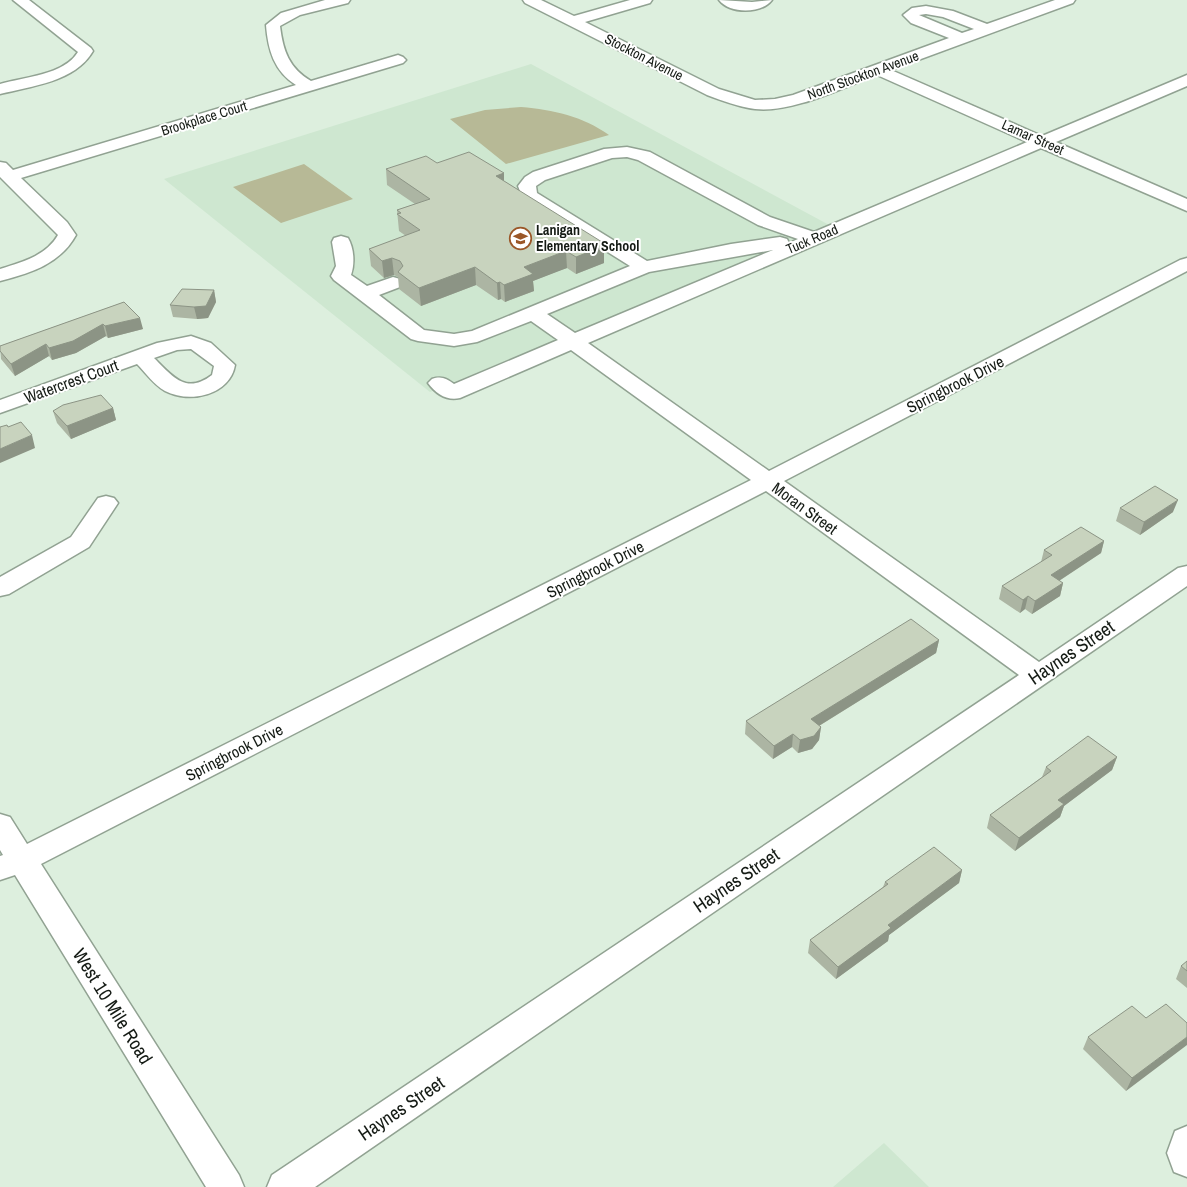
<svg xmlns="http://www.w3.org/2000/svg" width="1187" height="1187" viewBox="0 0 1187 1187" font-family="'Archivo Narrow',sans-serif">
<rect width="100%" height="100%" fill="#ddefde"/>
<path fill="#cee7d0" d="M531,64l300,162 -401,166 -266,-213z
M884,1143l45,44h-96z"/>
<path fill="#b7b996" d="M521,107c33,3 61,9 88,28l-103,29 -56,-45 35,-9z
M304,164l49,35 -72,24 -48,-36z"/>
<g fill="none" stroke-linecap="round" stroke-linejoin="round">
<defs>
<path id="minor" d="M13,0h16l62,48 2,3c-18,31 -61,35 -93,43v-10c24,-7 64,-9 78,-32z
M325,0h25l-2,3 -48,12 -20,11c3,25 9,42 31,55l87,-26 5,2 3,3 -3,3 -382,115 46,44 9,13c-16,29 -45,38 -76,46v-12c22,-7 46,-13 58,-34l-58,-58v-15l6,1 7,7 283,-85c-22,-14 -28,-35 -30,-60l15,-12z
M523,0h18l33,16 56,-16h22l-2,3 -65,19 134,67 36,11 20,-1 18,-4 156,-57 -38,-15 -8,-8 9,-7 14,-2 27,5 34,13 68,-24h20l-2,3 -182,67 151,66 145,-61v11l-131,56 131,57v12l-146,-63 -453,195 181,128 411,-211 7,-2v13l-403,210 255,181 139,-94 9,-2v20l-872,601h-48l5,-12 747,-500 -253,-184 -725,373 198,311 5,12h-38l-191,-312 -15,5v-24l3,-1 -3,-5v-36l10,3 17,27 724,-364 -180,-130 -111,48c-13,3 -24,-4 -32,-15l4,-4c9,-3 14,-1 22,5l104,-44 -27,-19 -54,21 -23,4 -36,-5 -7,-2 -77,-59 -3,-4 5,-10 -4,-24 2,-4 7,-2 7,2c6,10 7,26 3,37l16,11 26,-9 7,2 3,4 -3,4 -21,8 45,35 30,4 18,-3 158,-65 -107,-67 -5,-13 7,-9 8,-5 71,-23 23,-2 23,5 120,65 44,15 213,-90 -150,-67c-36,13 -84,38 -122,34 -16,-2 -32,-8 -48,-14l-182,-92zM926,14l17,3 31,12 -12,4 -43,-18zM627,157l11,3 120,65 40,14 -9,4 -2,-4 -7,-2 -49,7 -84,17 -110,-68 -1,-7 9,-6 67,-22zM773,250l-198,83 -28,-19 102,-42z
M719,0l33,2 20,-2c-11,14 -42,14 -53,0z
M191,336l20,7 24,22c-5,30 -45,39 -70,26 -11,-6 -19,-18 -28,-27l-137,49v-13l157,-57zM191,349l23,17 -2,9c-26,20 -40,1 -58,-17l23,-8z
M106,496l8,2 4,5 -29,44 -80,47 -9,2v-19l71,-40 27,-39z
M1187,1126v51l-13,-5 -7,-19 8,-22z"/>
</defs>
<use href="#minor" stroke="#91a292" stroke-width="3"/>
<use href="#minor" fill="#fff" fill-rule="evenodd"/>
</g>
<path fill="#acb5a3" d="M437,163l67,10v8l100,65v17l-28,11 -9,-6 -9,3 -25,10 1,10 -29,11 -4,-3 -3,1 -22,-15 -55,21 -22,-17 -1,-12 -4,-2 -10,3 -13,-12 -2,-17 37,-13 -7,-5 -2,-21 18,-6 -28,-19 -1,-16z
M214,290l2,12 -8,16 -11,1 -24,-2 -3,-12z
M124,302l19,27 -35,9 -2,-2 -30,17 -24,7 -3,-4 -34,20 -14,-17 -1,-13z
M113,408l3,12 -45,19 -14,-16 -4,-12z
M1120,508l53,4 -33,23 -24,-14z
M1104,541l-3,12 -42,28 4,2 -3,13 -28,18 -7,-5 -5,4 -21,-14 3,-13 39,-24 3,-12z
M939,640l-3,13 -117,73 2,1 -2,13 -7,9 -14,4 -6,-6 -19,12 -28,-25 1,-13z
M1117,757l-5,13 -48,36 -4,11 -45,34 -28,-23 3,-13 52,-38 4,-10z
M962,870l-3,13 -70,52 -1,6 -52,38 -28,-26 2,-13 73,-53 2,-5z
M1187,961v27l-11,-9 5,-13z
M1146,1018l41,5 -61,68 -43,-42 5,-12z"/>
<path fill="#8c9485" d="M504,173v17l-8,-14z
M602,242v5l2,-1v17l-28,11v-17z
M566,251l1,17 -34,13 1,10 -29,11 -1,-17 20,-18z
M392,258l2,17 -10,3 -2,-17z
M475,267l1,18 -55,21 -2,-18z
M500,282l1,17 -3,1 -1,-17z
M214,290l2,12 -8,16 -11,1 -3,-12z
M140,318l3,11 -35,9 -3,-12z
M103,324l3,12 -30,17 -24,7 -3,-12z
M46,344l3,12 -34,20 -4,-12z
M113,408l3,12 -45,19 -4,-13z
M32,435l3,13 -35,15v-14z
M1178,500l-5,12 -33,23 4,-13z
M1104,541l-3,12 -53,35 3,-13z
M1063,583l-3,13 -28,18 3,-13z
M1028,596l-3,13 -5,4 3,-13z
M939,640l-3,13 -127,79 2,-13z
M821,727l-2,13 -7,9 -14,4 2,-13z
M793,734l-1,13 -19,12 1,-13z
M1117,757l-5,13 -48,36 -4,11 -45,34 4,-13 39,-38z
M962,870l-3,13 -70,52 -1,6 -52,38 2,-12 50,-42z
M1187,1037v8l-61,46 6,-13z"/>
<path fill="#c8d3be" stroke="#8c9485" d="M469,152l35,21 -8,3 106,66 -3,1 5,3 -28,11 -10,-6 -8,3 -34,13 9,7 -29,11 -4,-3 -3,1 -22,-16 -56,21 -21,-16 5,-6 -3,-5 -8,-3 -10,3 -13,-12 51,-19 -23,-16 4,-1 -4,-3 33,-11 -44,-30 40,-13 11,7z
M182,289l32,1 -8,16 -12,1 -24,-2z
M124,302l16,16 -35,8 -2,-2 -30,17 -24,7 -3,-4 -35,20 -11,-13v-5z
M101,395l12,13 -46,18 -14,-15 10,-6z
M21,422l11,13 -32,14v-22l7,-2 1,2z
M1155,486l23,14 -34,22 -24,-14z
M1081,527l23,14 -53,34 12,8 -28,18 -7,-5 -5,4 -21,-14 50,-31 -8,-5z
M911,619l28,21 -128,79 10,8 -7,9 -14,4 -7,-6 -19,12 -28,-25z
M1088,736l29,21 -59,43 6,4 -45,34 -29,-23 61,-44 -5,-4z
M934,847l28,23 -74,55 3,3 -53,39 -28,-27 78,-56 -3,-2z
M1187,961v10l-6,-5z
M1166,1004l21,19v14l-55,41 -44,-41 44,-31 14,12z"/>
<defs>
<symbol id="school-ring" viewBox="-11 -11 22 22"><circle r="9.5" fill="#fff" stroke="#9b5728" stroke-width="1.5"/><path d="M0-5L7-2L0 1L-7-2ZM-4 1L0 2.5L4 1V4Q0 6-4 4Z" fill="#9b5728"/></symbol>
</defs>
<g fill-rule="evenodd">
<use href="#school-ring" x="508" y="226" width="25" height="25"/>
</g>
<g text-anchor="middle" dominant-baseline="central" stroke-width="4" stroke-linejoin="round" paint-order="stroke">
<g font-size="14" fill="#151b15" stroke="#fff">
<text transform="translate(644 57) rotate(27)">Stockton Avenue</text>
<text transform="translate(863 75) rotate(-20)">North Stockton Avenue</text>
<text transform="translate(204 118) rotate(-17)">Brookplace Court</text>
<text transform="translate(1033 137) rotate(24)">Lamar Street</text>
<text transform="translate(812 239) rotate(-23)">Tuck Road</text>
</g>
<g font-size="14" font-weight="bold" fill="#151b15" stroke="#fff" text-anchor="start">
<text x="536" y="230">Lanigan<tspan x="536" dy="16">Elementary School</tspan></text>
</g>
<g font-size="16" fill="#151b15" stroke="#fff">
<text transform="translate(71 381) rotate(-20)">Watercrest Court</text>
<text transform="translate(955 384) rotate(-27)">Springbrook Drive</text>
<text transform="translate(805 508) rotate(36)">Moran Street</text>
<text transform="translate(595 569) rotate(-27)">Springbrook Drive</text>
<text transform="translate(234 752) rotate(-27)">Springbrook Drive</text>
</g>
<g font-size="19" fill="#151b15" stroke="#fff">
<text transform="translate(1071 652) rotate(-34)">Haynes Street</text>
<text transform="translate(736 880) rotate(-34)">Haynes Street</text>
<text transform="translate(113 1006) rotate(58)">West 10 Mile Road</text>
<text transform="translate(401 1108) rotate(-34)">Haynes Street</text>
</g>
</g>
</svg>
